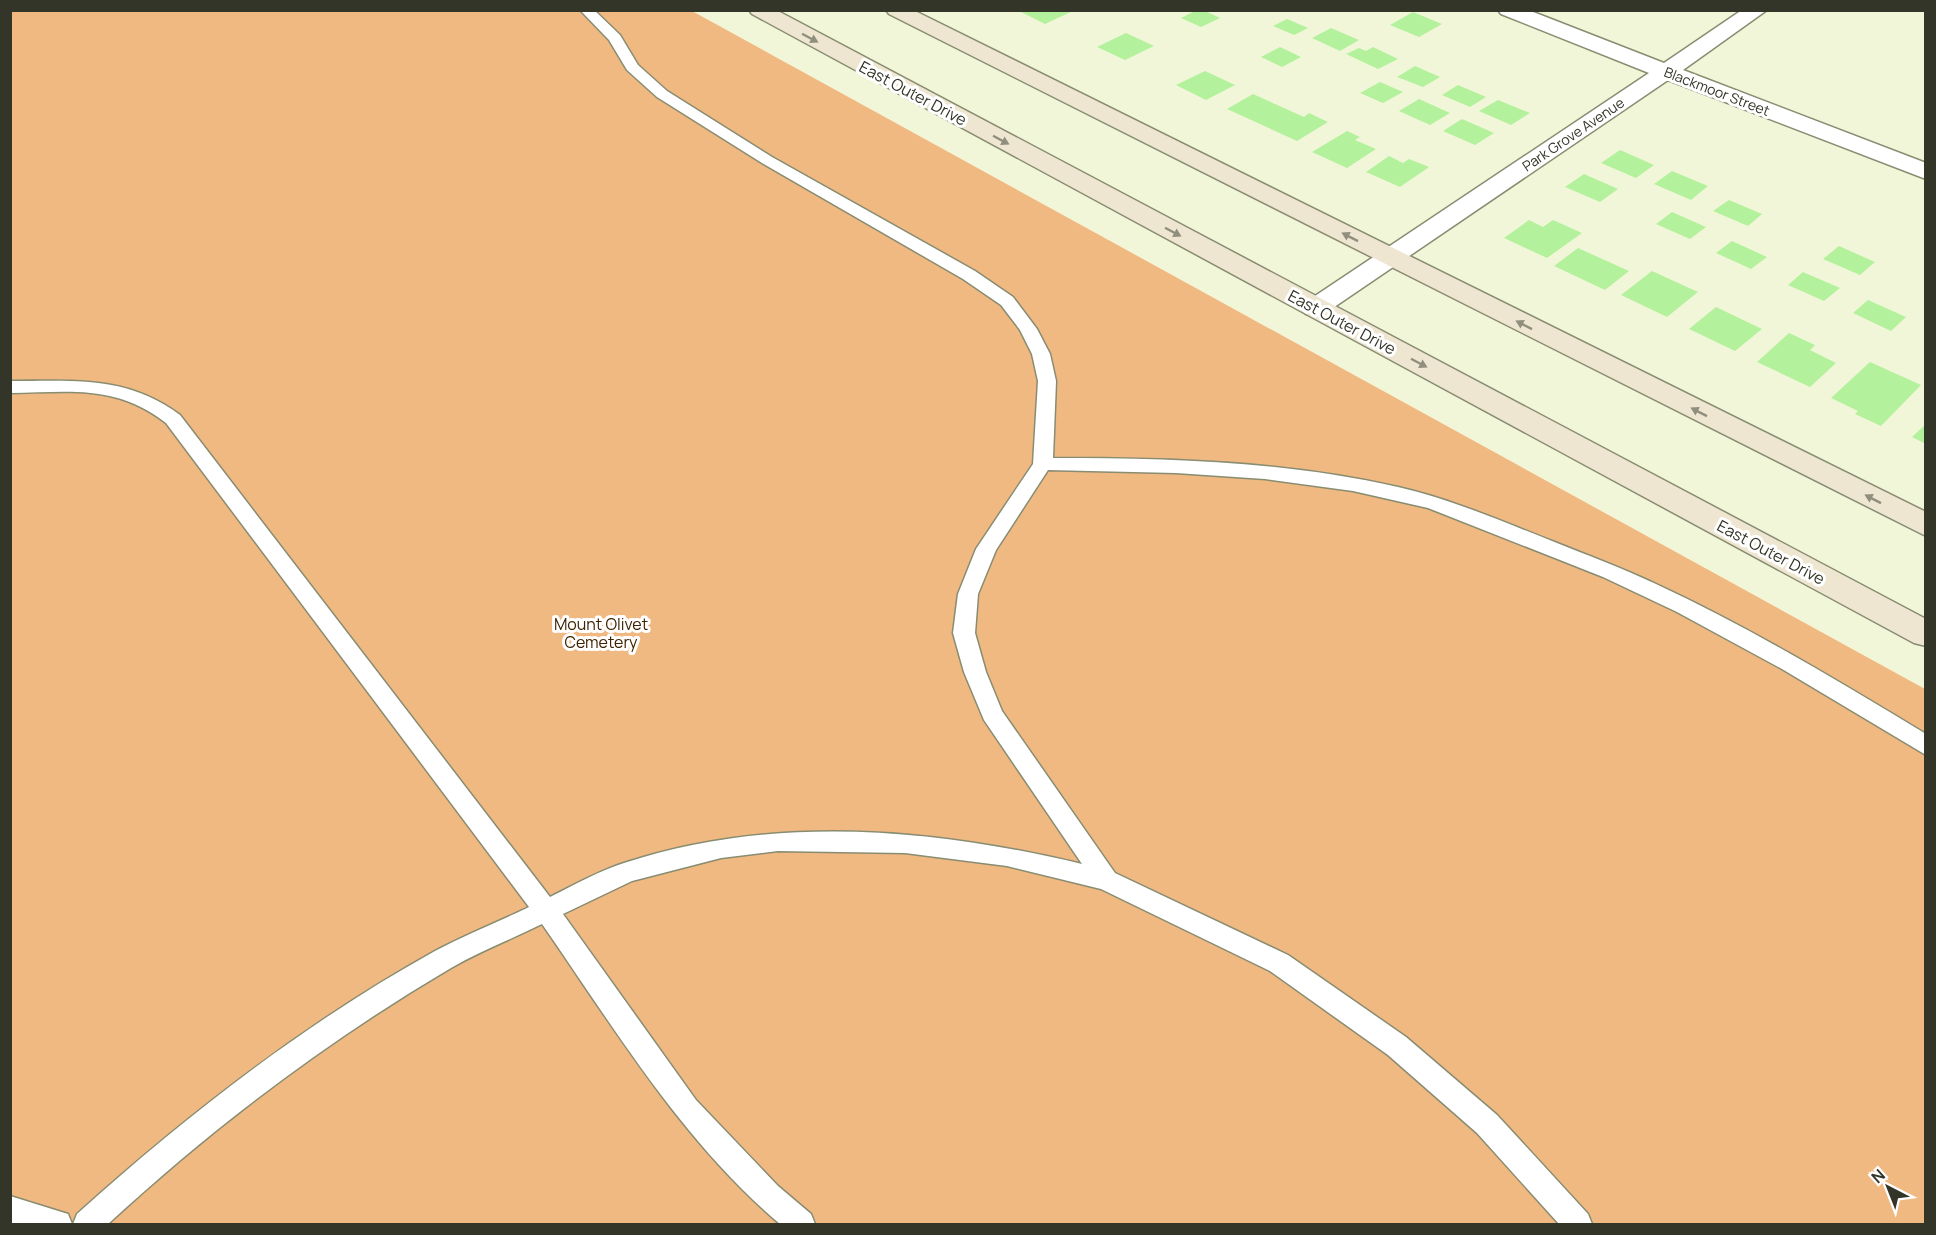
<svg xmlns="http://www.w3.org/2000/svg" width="1936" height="1235" viewBox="0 0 1936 1235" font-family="Manrope,sans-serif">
<rect width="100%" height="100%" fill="#f2f6d8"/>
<path fill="#f1b982" d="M10,11h682l1233,678v535h-1914z"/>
<path fill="#b3f19d" d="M1017,10h58l-30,14z
M1197,10h6l17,8 -19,9 -20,-9z
M1413,12l29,12 -23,13 -29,-12z
M1287,19l21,9 -14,7 -21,-9z
M1331,28l28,12 -19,11 -28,-13z
M1126,33l28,13 -29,14 -28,-13z
M1280,47l21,10 -19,10 -21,-10z
M1373,47l25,12 -20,10 -32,-15 13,-6 7,3z
M1415,66l25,11 -17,10 -26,-10z
M1205,71l30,14 -29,15 -30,-15z
M1380,82l23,10 -20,11 -23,-10z
M1458,85l28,12 -16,10 -28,-12z
M1253,94l51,23 5,-4 19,9 -31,19 -70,-32z
M1419,99l31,14 -20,12 -31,-14z
M1498,100l32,13 -19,12 -32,-14z
M1462,119l32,14 -19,12 -32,-14z
M1347,131l13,6 -5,3 21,9 -29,19 -35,-16z
M1620,150l34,15 -18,13 -35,-15z
M1389,156l14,7 6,-4 20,8 -29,20 -34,-15z
M1672,171l36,15 -17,14 -37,-16z
M1584,174l34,15 -18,13 -35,-15z
M1729,200l33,14 -14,12 -35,-15z
M1672,212l34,15 -16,12 -34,-15z
M1529,220l14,7 10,-7 29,13 -35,25 -43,-20z
M1732,241l35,16 -16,12 -35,-16z
M1839,246l36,16 -15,13 -37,-16z
M1578,248l51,23 -24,19 -51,-24z
M1652,271l46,21 -31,25 -46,-22z
M1803,272l37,16 -16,13 -36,-16z
M1868,300l38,17 -15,14 -38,-18z
M1716,307l46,22 -27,22 -46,-22z
M1789,333l26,12 -5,5 26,13 -26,24 -53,-25z
M1870,362l51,23 -40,41 -26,-12 3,-3 -27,-13z
M1926,424v20l-14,-7z"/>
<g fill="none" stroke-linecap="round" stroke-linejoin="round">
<defs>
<path id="lane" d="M580,10h14l26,25 18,30 29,26 105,66 203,114 38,26 24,32 13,25 6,27 -3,77c115,0 231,3 345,29 53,12 103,34 154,54 35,14 70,27 104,43 93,43 182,97 270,150v21l-144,-86 -105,-57 -74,-35 -175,-69 -75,-17 -88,-12 -89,-6 -128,-3 -52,80 -18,44 -3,39 11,39 16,39 113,162 173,82 118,82 91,78 91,99 4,10h-33l-82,-91 -89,-78 -118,-84 -169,-82 -94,-23 -102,-13 -127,-2 -57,7 -89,23 -69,33 133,186 82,86 33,28 4,10h-35c-98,-83 -165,-195 -238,-300 -30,15 -62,27 -91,44 -124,73 -238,159 -343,256h-35l4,-10c110,-99 228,-191 358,-263 30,-16 63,-29 94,-44l-363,-484c-50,-39 -95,-31 -156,-30v-12c63,0 117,-6 170,34l370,482c24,-12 49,-26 74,-34 149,-49 308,-35 458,1l-98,-144 -20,-48 -11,-39 5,-39 18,-45 57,-85 5,-83 -6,-27 -12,-24 -19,-25 -38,-26 -201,-116 -105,-66 -30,-27 -18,-30z
M10,1196l58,18 4,10h-62z"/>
<path id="street" d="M1498,10h30l136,53 78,-53h25l-84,60 243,93v16l-258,-99 -344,234 -9,2 -9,-2 -4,-6 4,-6 343,-229 -148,-59z"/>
<path id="secondary" d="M749,10h27l1150,609v27l-12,-3 -1162,-629z
M886,10h27l1013,502v24l-1037,-522z"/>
</defs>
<use href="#lane" stroke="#888c71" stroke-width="3"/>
<use href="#street" stroke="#888c71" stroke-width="3"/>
<use href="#secondary" stroke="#888c71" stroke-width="3"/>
<use href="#lane" fill="#fff" fill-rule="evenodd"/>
<use href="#street" fill="#fff" fill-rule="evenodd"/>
<use href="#secondary" fill="#eee6d1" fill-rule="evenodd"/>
</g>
<defs><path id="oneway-solid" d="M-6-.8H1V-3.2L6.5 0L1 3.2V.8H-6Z" transform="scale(1.5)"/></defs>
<g fill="#908e7d">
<use href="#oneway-solid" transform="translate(810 38) rotate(28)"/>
<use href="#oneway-solid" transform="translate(1001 140) rotate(28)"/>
<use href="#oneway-solid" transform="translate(1173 232) rotate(28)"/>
<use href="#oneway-solid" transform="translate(1350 237) rotate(-153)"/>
<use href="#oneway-solid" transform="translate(1524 325) rotate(-153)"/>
<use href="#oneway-solid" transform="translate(1419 363) rotate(28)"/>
<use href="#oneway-solid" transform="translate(1699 412) rotate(-153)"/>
<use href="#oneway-solid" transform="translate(1873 499) rotate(-153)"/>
</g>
<g text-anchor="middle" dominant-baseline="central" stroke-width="6" stroke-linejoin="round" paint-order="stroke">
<g font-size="14" fill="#333529" stroke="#fff">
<text transform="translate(1717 91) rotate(21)">Blackmoor Street</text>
<text transform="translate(1573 134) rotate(-34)">Park Grove Avenue</text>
</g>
<g font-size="16" fill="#333529" stroke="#fff">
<text transform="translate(913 93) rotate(28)">East Outer Drive</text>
<text transform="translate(1342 322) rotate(28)">East Outer Drive</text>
<text transform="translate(1771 552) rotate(28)">East Outer Drive</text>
</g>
<g font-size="16" fill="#3f2301" stroke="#fff">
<text x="601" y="624">Mount Olivet<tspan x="601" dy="18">Cemetery</tspan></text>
</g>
</g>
<rect width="1936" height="1235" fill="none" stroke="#333529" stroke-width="24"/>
<g transform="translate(1888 1187) rotate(318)" stroke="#ffffff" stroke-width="4.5" paint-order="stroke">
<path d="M0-4.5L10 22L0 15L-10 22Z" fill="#333529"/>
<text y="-9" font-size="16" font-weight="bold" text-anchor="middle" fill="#333529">N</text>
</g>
</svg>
